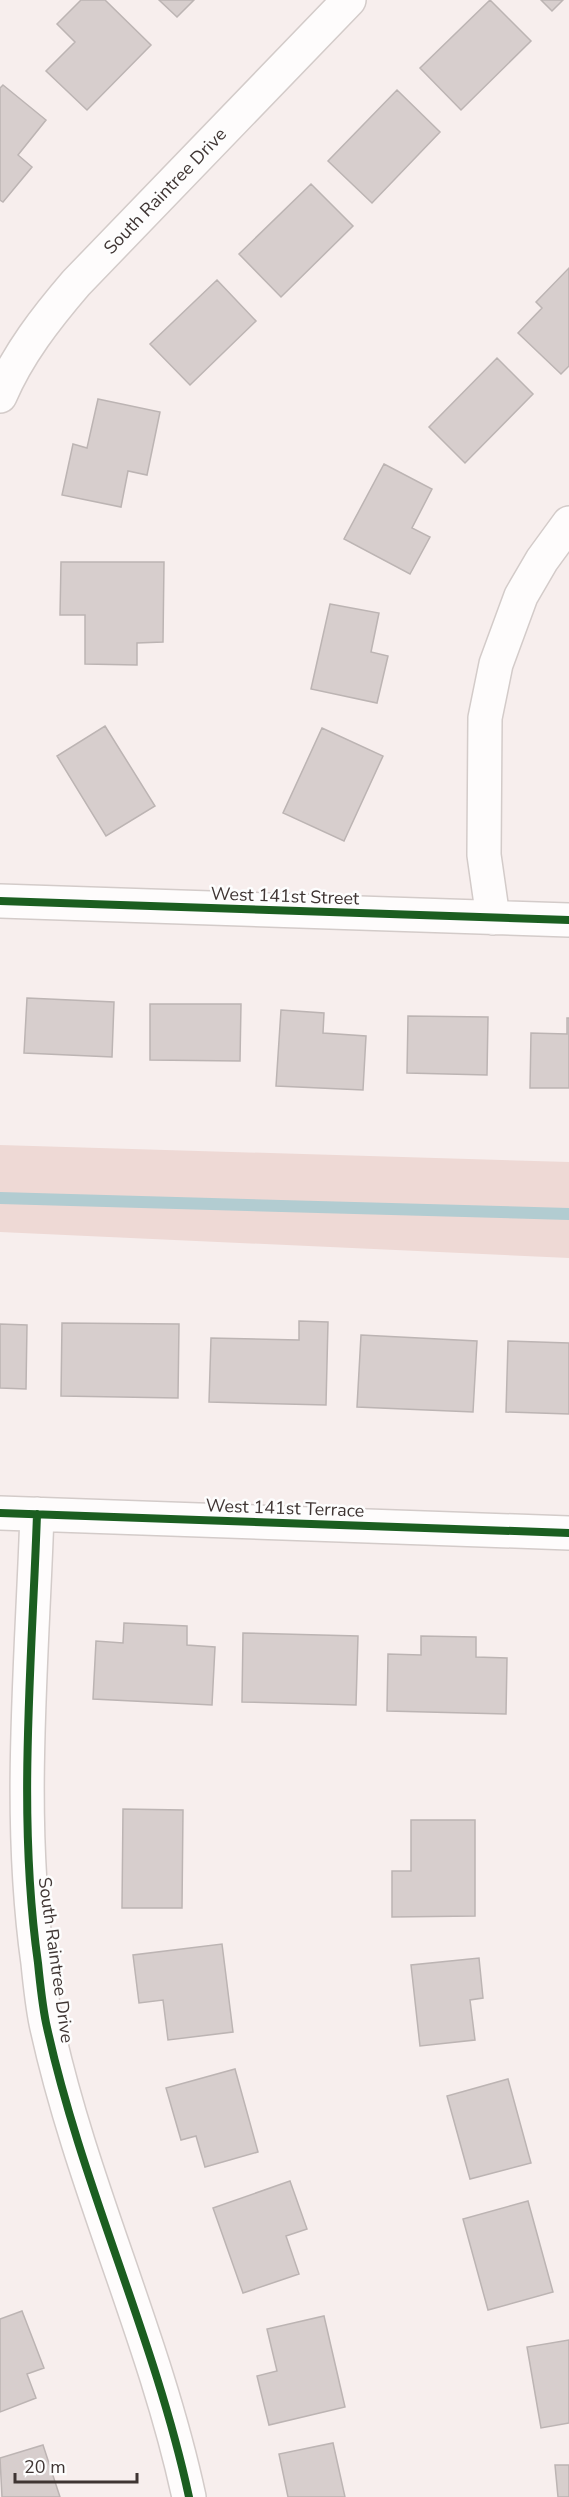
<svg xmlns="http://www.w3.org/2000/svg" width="569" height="2497" viewBox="0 0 569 2497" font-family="'Nunito Sans',sans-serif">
<rect width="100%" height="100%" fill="#f7eeed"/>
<path fill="#eed9d5" d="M0,1145l569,17v96l-569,-26z"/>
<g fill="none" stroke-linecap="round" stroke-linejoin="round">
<path stroke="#b2ccd1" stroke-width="12" d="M0,1198l569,16"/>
</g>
<path fill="#d7cecd" stroke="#bcb4b3" stroke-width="1.5" d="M81,0h24l46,45 -64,65 -41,-39 29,-29 -18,-18z
M159,0h35l-17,17z
M490,0l41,41 -70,69 -41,-42z
M541,0h22l-11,11z
M3,85l43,35 -28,35 14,12 -29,35 -3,-2v-112z
M397,90l43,42 -68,71 -44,-42z
M311,184l42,42 -72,71 -42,-43z
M569,268v98l-8,8 -43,-41 24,-25 -6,-6z
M217,280l39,41 -66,64 -40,-41z
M497,358l36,36 -68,69 -36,-36z
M98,399l62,13 -13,63 -19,-4 -7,36 -59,-12 11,-51 14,4z
M384,464l48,25 -20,39 18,9 -20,37 -66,-35z
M61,562h103l-1,80 -26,1v22l-52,-1v-49h-25z
M330,604l49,9 -8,39 17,4 -11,47 -66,-14z
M105,726l50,80 -49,30 -49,-80z
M322,728l61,28 -39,85 -61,-28z
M27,998l87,4 -2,55 -88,-4z
M150,1004h91l-1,57 -90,-1z
M281,1010l43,3 -1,20 43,3 -3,54 -87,-4z
M408,1016l80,1 -1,58 -80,-2z
M567,1018h2v70h-39l1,-55 36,1z
M299,1321l29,1 -2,83 -117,-3 2,-64 88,2z
M62,1323l117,1 -1,74 -117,-2z
M0,1324l27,1 -1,64 -26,-1z
M361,1335l116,6 -4,71 -116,-5z
M508,1341l61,2v71l-63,-2z
M124,1623l63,3v19l28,2 -3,58 -119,-6 3,-58 27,2z
M243,1633l115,3 -2,69 -114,-3z
M421,1636l55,1v20l31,1 -1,56 -119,-3 1,-57 33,1z
M123,1809l60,1 -1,98h-60z
M411,1820h64v96l-83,1v-46h19z
M222,1944l11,88 -65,8 -5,-40 -24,3 -6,-48z
M479,1958l4,40 -13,2 5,40 -55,6 -9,-81z
M235,2069l23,83 -53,15 -9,-31 -15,4 -15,-52z
M508,2079l23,84 -61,16 -23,-83z
M290,2181l17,48 -21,7 13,38 -56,19 -30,-85z
M528,2201l25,91 -65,18 -25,-91z
M22,2311l22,57 -17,6 9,24 -36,14v-93z
M324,2316l21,91 -76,18 -12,-49 20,-5 -10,-42z
M569,2340v83l-28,5 -14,-81z
M333,2443l12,54h-57l-9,-43z
M43,2445l17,52h-58l-2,-39z
M555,2465h14v32h-11z"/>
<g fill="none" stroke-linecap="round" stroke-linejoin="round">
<defs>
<path id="minor" d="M0,396c18,-42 46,-78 76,-113l273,-283
M0,901l569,19
M493,918l-9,-63 1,-137 11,-54 25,-68 21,-36 27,-37
M0,1513l569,20
M37,1514c-5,149 -20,301 1,449 2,20 4,40 8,60 35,162 108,312 143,474"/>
</defs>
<use href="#minor" stroke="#d3cbc9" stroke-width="36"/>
<use href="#minor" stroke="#fefcfc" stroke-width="33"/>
<defs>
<path id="cycleway" d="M0,901l569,19
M0,1513l569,20
M37,1514c-5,149 -20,301 1,449 2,20 4,40 8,60 35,162 108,312 143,474"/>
</defs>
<use href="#cycleway" stroke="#fdfdfd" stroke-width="11"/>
<use href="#cycleway" stroke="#1b5e20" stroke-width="8"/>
</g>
<g text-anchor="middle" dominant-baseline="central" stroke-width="5" stroke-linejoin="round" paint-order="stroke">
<g font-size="18" fill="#3f3533" stroke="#fdfdfd">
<text transform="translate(165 191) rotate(-46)">South Raintree Drive</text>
<text transform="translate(285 896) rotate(2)">West 141st Street</text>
<text transform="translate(285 1508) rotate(2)">West 141st Terrace</text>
<text transform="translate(56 1960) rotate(82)">South Raintree Drive</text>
</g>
</g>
<path d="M15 2473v9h122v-9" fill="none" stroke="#3f3533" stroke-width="3"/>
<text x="24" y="2473" font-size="18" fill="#3f3533" stroke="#fdfdfd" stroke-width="4.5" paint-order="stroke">20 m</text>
</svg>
